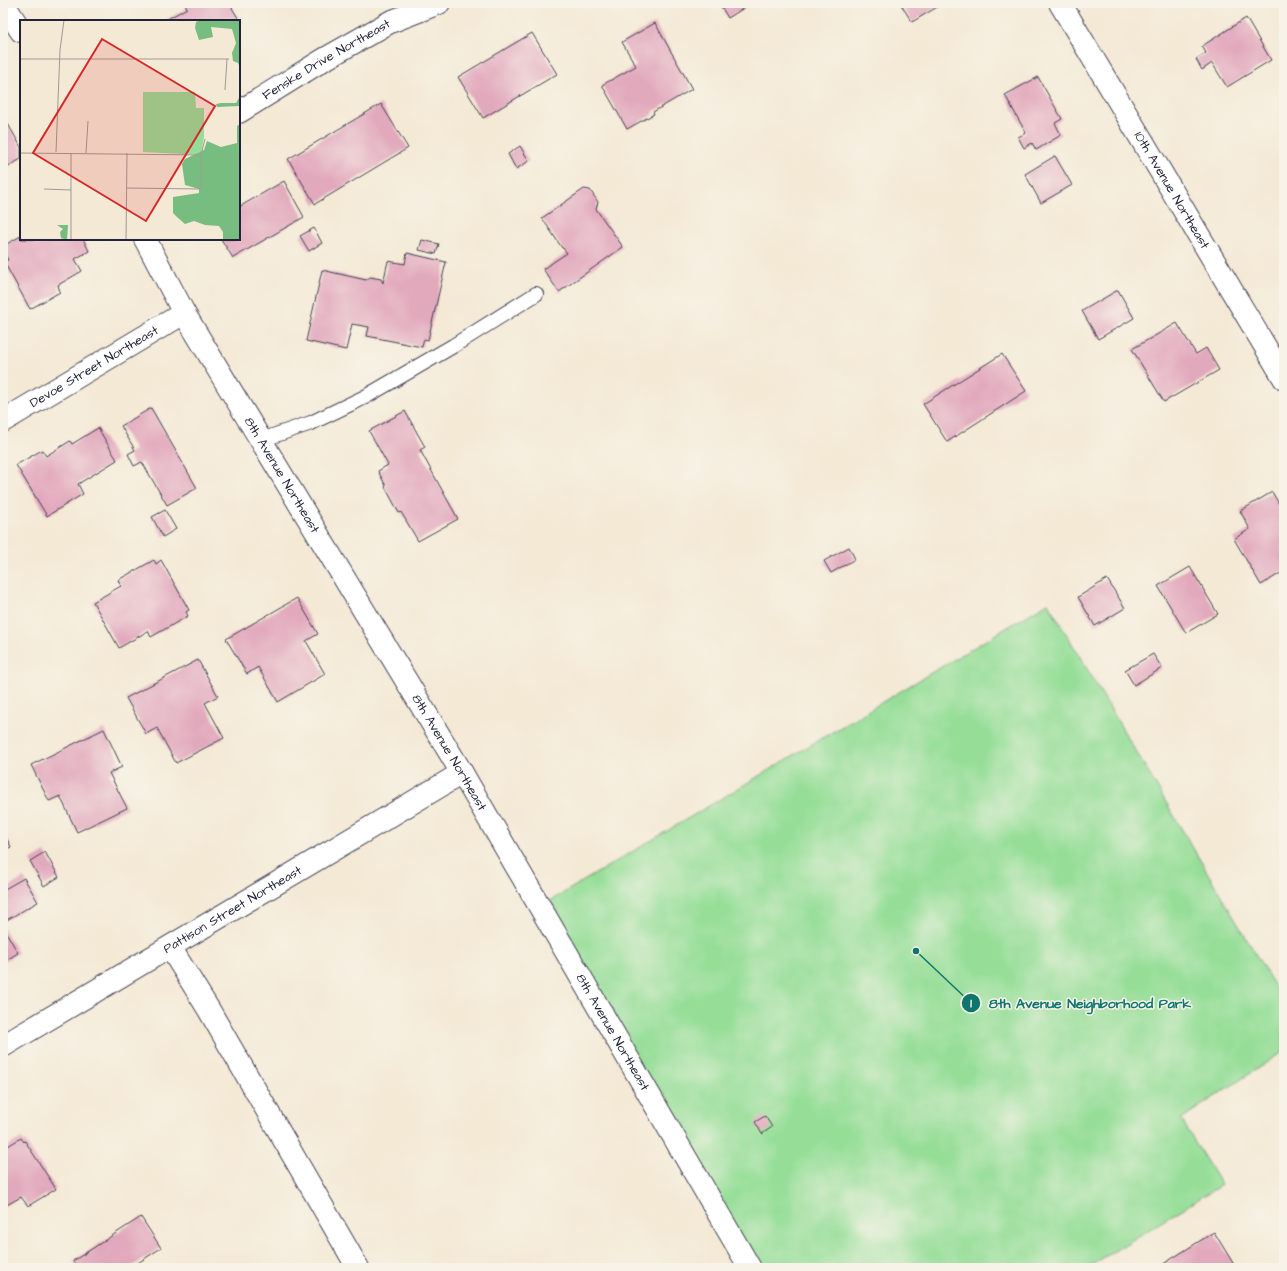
<svg xmlns="http://www.w3.org/2000/svg" width="1287" height="1271" viewBox="0 0 1287 1271" font-family="'Architects Daughter',sans-serif">
<rect width="100%" height="100%" fill="#f7f3e8"/>
<filter id="ink" filterUnits="userSpaceOnUse"><feTurbulence type="fractalNoise" baseFrequency=".025" numOctaves="2"/><feDisplacementMap in="SourceGraphic" scale="8" xChannelSelector="R" yChannelSelector="G"/><feConvolveMatrix kernelMatrix="1 2 1 2 8 2 1 2 1" color-interpolation-filters="sRGB"/></filter>
<filter id="wash" filterUnits="userSpaceOnUse"><feTurbulence type="fractalNoise" baseFrequency=".012" numOctaves="4" result="noise"/><feDisplacementMap in="SourceGraphic" scale="16" xChannelSelector="R" yChannelSelector="G"/><feGaussianBlur stdDeviation="0.9" result="paint"/><feColorMatrix in="noise" values="0 0 0 0 0 0 0 0 0 0 0 0 0 0 0 0 0 1.4 0 .05"/><feComposite in="paint" operator="in"/></filter>
<g filter="url(#wash)">
<rect width="100%" height="100%" fill="#f4e9d5"/>
<path fill="#96de98" stroke="#5c806a" d="M1048,603l236,399v49l-103,68 40,66 -134,83h-339l-198,-367z"/>
<g id="blocks">
<path fill="#e2a9bd" d="M184,3h45l11,18h-76l23,-13z
M719,3h33l-24,15z
M900,3h44l-32,19z
M1246,18l25,42 -44,27 -15,-24 -10,7 -6,-11 10,-6 -4,-7z
M655,23l37,66 -39,23 1,2 -27,15 -25,-44 34,-19 -14,-24z
M532,33l25,41 -74,44 -25,-41z
M1038,77l24,42 -7,4 6,12 -25,15 -4,-7 -8,5 -6,-11 8,-4 -21,-38z
M381,104l27,44 -93,56 -27,-45z
M8,124l13,23v12l-18,10v-42z
M520,146l9,15 -13,8 -8,-15z
M1055,156l17,29 -31,18 -16,-29z
M284,181l20,36 -71,41 -12,-19h18v-32z
M584,189l6,1 8,12 -2,7 27,38 -64,45 -16,-23 24,-16 -4,-5h-1l-20,-30z
M314,228l8,15 -13,8 -9,-15z
M21,236v3h62l6,12 -14,8 7,12 -24,14 2,7 -30,17 -26,-47 4,-2 -5,-10v-4z
M422,240l17,4 -3,10 -17,-4z
M407,253l39,9 -18,78 -4,-1 -2,8 -55,-11 2,-9 -17,-3 -6,26 -40,-9 16,-71 44,10 4,-3 11,2 2,4 5,-22 17,3z
M1118,290l16,28 -36,21 -16,-28z
M1177,323l19,31 10,-6 13,22 -55,32 -32,-53z
M1002,354l24,37 -79,51 -24,-38z
M151,408l46,80 -30,17 -25,-43 -8,4 -6,-12 7,-4 -14,-24z
M405,411l20,36 -5,3 38,69 -40,22 -17,-29 -2,1 -14,-26 1,-1 -8,-15 10,-6 -19,-34z
M98,428l19,32 -39,24 5,10 -36,22 -31,-51 26,-15 4,6 24,-15 2,3z
M1272,492l12,20v59l-23,14 -27,-46 16,-10 -10,-18z
M165,510l11,19 -13,8 -11,-20z
M849,547l6,12 -24,14 -7,-12z
M154,560l2,4 5,-4 28,50 -3,2 2,4 -37,21 -3,-6 -29,17 -26,-46 28,-16 -3,-6z
M1190,567l28,47 -32,19 -28,-47z
M1107,579l18,29 -30,18 -17,-29z
M297,598l21,36 -12,7 19,33 -47,28 -20,-35 -11,7 -21,-35z
M1153,654l9,14 -28,17 -9,-15z
M198,660l20,36 -13,7 19,35 -48,25 -19,-35 -11,6 -20,-36z
M104,729l18,38 -13,6 18,35 -50,24 -17,-36 -11,5 -18,-36z
M5,835l6,12 -8,4v-14z
M45,852l14,25 -15,9 -14,-25z
M24,878l14,24 -35,20v-32z
M3,927l15,26 -15,9z
M765,1116l7,11 -10,7 -7,-12z
M21,1138l3,4 1,-1 31,48 -28,17 -7,-9 -18,10v-58z
M141,1217l20,31 -31,20h-53l-4,-7z
M1214,1232l22,36h-79z"/>
</g>
</g>
<g filter="url(#ink)">
<use href="#blocks" fill-opacity="0" stroke="#424052" stroke-width="1"/>
<g fill="none" stroke-linecap="round" stroke-linejoin="round">
<defs>
<path id="service" d="M261,440l50,-17 54,-26 88,-51 83,-52"/>
<g id="minor">
<path d="M3,3l18,28"/>
<path id="s1" d="M1060,3l224,375"/>
<path id="s2" d="M239,112l84,-52 67,-38 49,-19"/>
<path id="s3" d="M145,239l39,74 278,460 288,495"/>
<path id="s4" d="M3,421l181,-108"/>
<path d="M170,947l39,63 149,258"/>
<path id="s5" d="M3,1046l459,-273"/>
</g>
</defs>
<use href="#service" stroke="#424052" stroke-width="16"/>
<use href="#minor" stroke="#424052" stroke-width="24"/>
<use href="#service" stroke="#fff" stroke-width="14"/>
<use href="#minor" stroke="#fff" stroke-width="22"/>
</g>
</g>
<g text-anchor="middle" dominant-baseline="central" stroke-width="3" stroke-linejoin="round" paint-order="stroke">
<g font-size="13" fill="#22223b" stroke="#f7f3e8">
<text stroke="none"><textPath href="#s2" startOffset="102">Fenske Drive Northeast</textPath></text>
<text stroke="none"><textPath href="#s1" startOffset="218">10th Avenue Northeast</textPath></text>
<text stroke="none"><textPath href="#s4" startOffset="106">Devoe Street Northeast</textPath></text>
<text stroke="none"><textPath href="#s3" startOffset="273">8th Avenue Northeast</textPath></text>
<text stroke="none"><textPath href="#s3" startOffset="597">8th Avenue Northeast</textPath></text>
<text stroke="none"><textPath href="#s5" startOffset="267">Pattison Street Northeast</textPath></text>
<text stroke="none"><textPath href="#s3" startOffset="921">8th Avenue Northeast</textPath></text>
</g>
</g>
<g transform="translate(20 20)">
<rect width="220" height="220" fill="#f4e9d5"/>
<path d="M123,72h52l1,16h8v29l-3,18 -58,-3z" fill="#96de98"/>
<path d="M180,0h40v48l-2,-5 -5,-2 -1,-8 4,-10 -4,-14 -21,-2 2,10 -14,3 -4,-12 1,-6zM220,76v10l-23,1 -1,-3 5,-1h15zM220,104v116h-17v-8l-4,-6 -14,-1 -11,-4 -9,3 -8,-7 -4,-4v-16l26,-4v-4l-14,-4 -3,-21 3,-5 19,-9 3,-9 14,6 16,-4v-17zM37,205h11l-1,15 -6,-2 -1,-6 3,-3z" fill="#78bd80"/>
<path fill="none" stroke="#a09997" stroke-width="1" d="M0,39h209M205,70l2,-31M36,132l4,-102 4,-30M0,133l181,2 4,-16M66,133l2,-32M107,168l74,1v-34M24,169l27,1M51,220v-87M106,220l1,-87"/>
<path fill="#d62828" fill-opacity="0.15" stroke="#d62828" stroke-width="2" d="M82,19l113,67 -69,115 -113,-68z"/>
<rect width="220" height="220" fill="none" stroke="#22223b" stroke-width="2"/>
</g>
<path fill="none" stroke="#0f766e" stroke-width="1.5" d="M916 951L971 1003"/>
<g fill="#0f766e" stroke="#f7f3e8" stroke-width="1.5">
<circle cx="916" cy="951" r="4"/>
<circle cx="971" cy="1003" r="10"/>
</g>
<g font-size="12" text-anchor="middle" font-weight="bold" fill="#fff">
<text x="971" y="1007">1</text>
</g>
<g font-size="14" text-anchor="middle" font-weight="bold" fill="#0f766e" stroke="#f7f3e8" stroke-width="3" stroke-linejoin="round" paint-order="stroke">
<text x="1090" y="1008">8th Avenue Neighborhood Park</text>
</g>
<rect width="1287" height="1271" fill="none" stroke="#f7f3e8" stroke-width="16"/>
</svg>
